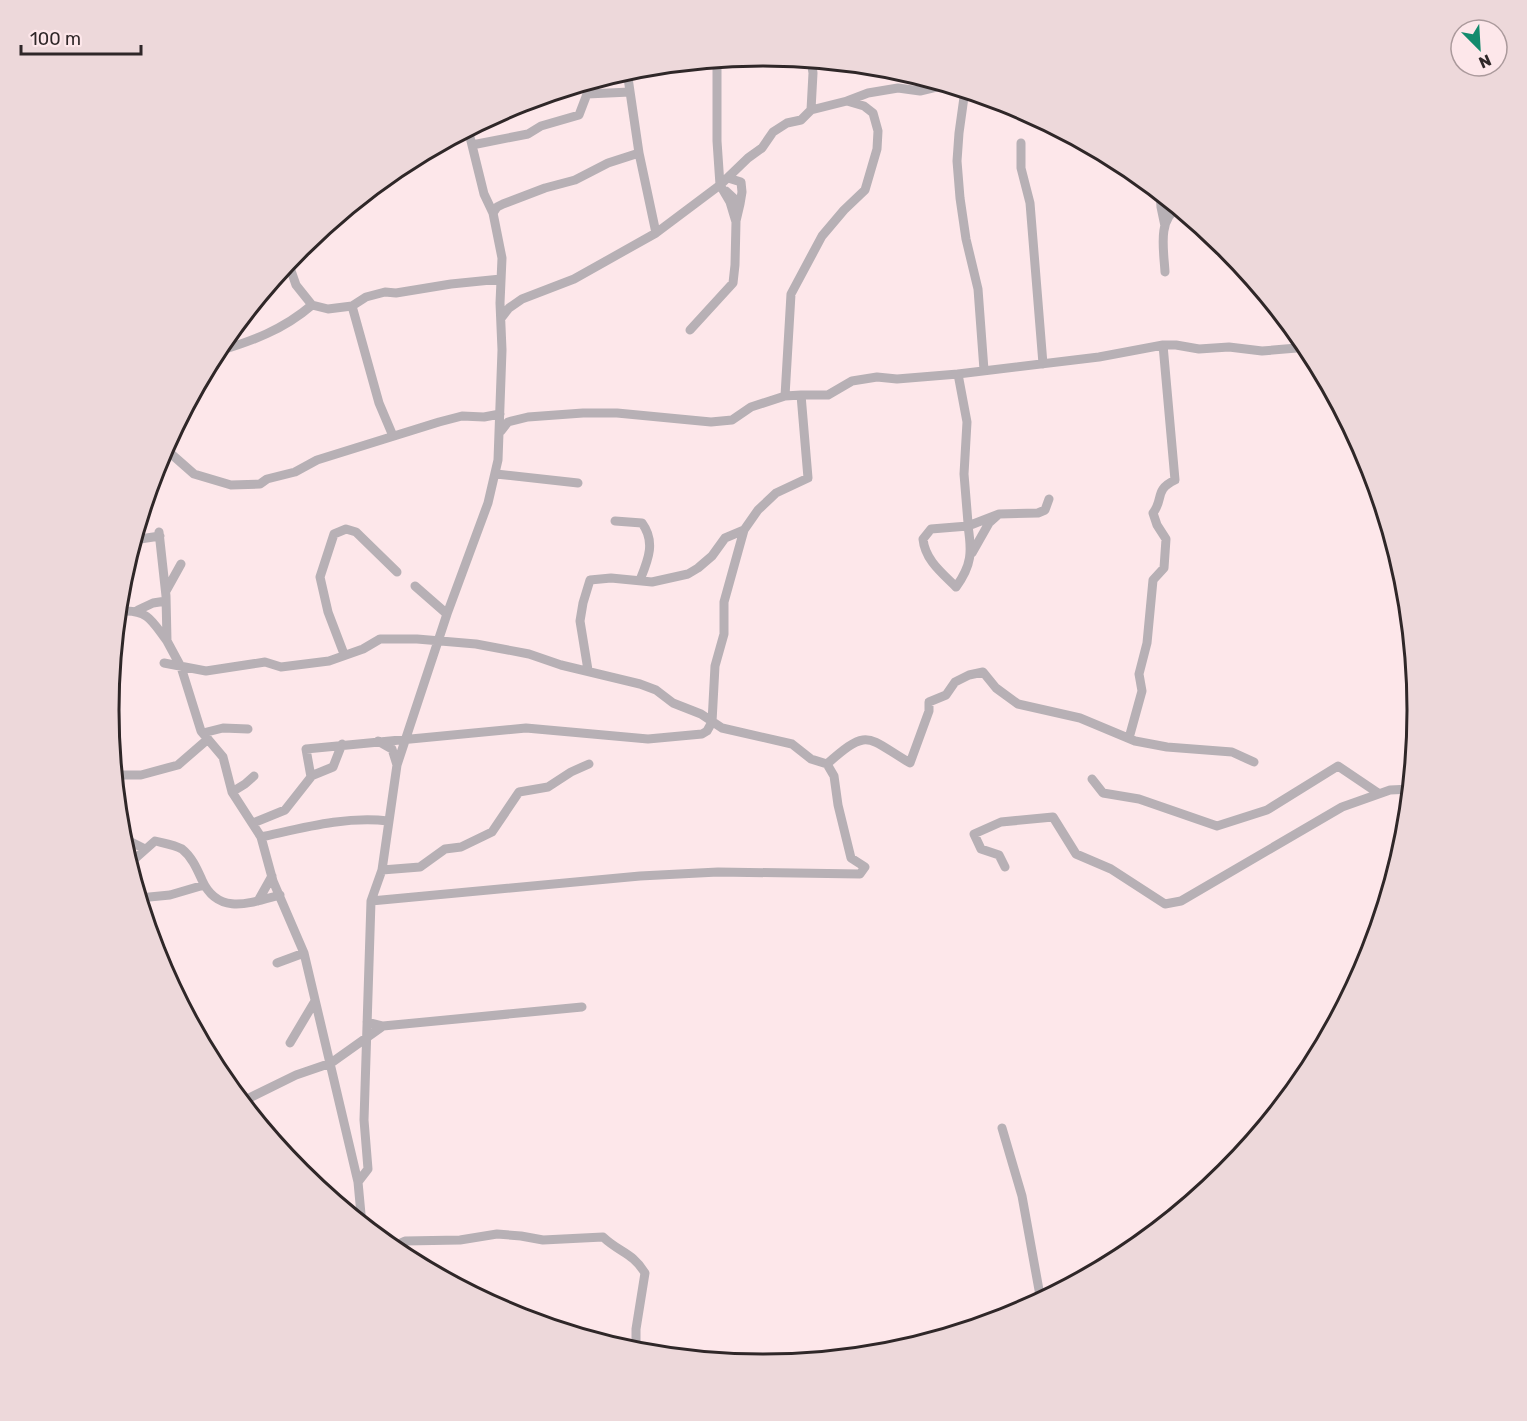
<svg xmlns="http://www.w3.org/2000/svg" width="1527" height="1421" viewBox="0 0 1527 1421" font-family="Rubik,sans-serif">
<rect width="100%" height="100%" fill="#fde7ea"/>
<g fill="none" stroke-linecap="round" stroke-linejoin="round">
<path stroke="#b7b0b5" stroke-width="9" d="M811,60l2,13 -2,37
M965,90l-6,43 -2,28 3,37 6,41 12,50 6,81
M587,94l6,-10 -1,-3
M1021,143v25l9,35 13,161
M472,145l56,-11 13,-8 38,-11 8,-21 43,-2
M639,153l17,80
M728,178l13,4 1,10 -2,12
M726,191l14,13 -4,17
M1160,193l1,14
M493,213l4,-6 6,-3 42,-16 30,-8 33,-17 31,-10 -12,-82
M1165,226l-4,-19 15,2
M288,262l8,23 16,20
M1165,272c-1,-20 -8,-53 13,-64
M352,306l27,97 14,33
M502,317l7,-9 13,-9 52,-20 82,-46 64,-48 28,-27 14,-10 11,-16 14,-9 14,-3 10,-10 36,-9
M690,330l43,-47 2,-18 1,-43 -6,-20 -10,-17 -3,-44v-81
M216,352c36,-11 67,-22 96,-47l16,4 24,-3 14,-9 19,-5 11,1 55,-9 50,-5
M958,374l9,48 -3,52 4,49v3c4,26 4,39 -12,61 -14,-14 -31,-27 -33,-48l8,-10 37,-3 31,-12
M801,395h27l24,-14 25,-4 20,2 61,-5 141,-17 64,-12h13l23,4 30,-2 33,4 47,-4
M501,431l7,-9 20,-5 55,-4h34l94,9 21,-2 19,-13 34,-11
M166,445l3,7 25,22 37,11 29,-1 7,-5 28,-7 22,-12 122,-38 23,-6 22,1 16,-3
M496,474l82,9
M615,521l27,2c14,19 6,37 -2,57
M159,532l7,64 1,45 14,26 20,64 22,26 9,35 29,45 12,44 31,72 54,229
M135,537l5,2 20,-3
M972,553l17,-30 10,-9 39,-1 7,-3 4,-11
M415,586l32,28
M166,591l15,-27
M138,610l15,-7 13,-2
M124,611c25,-1 29,12 43,30
M344,654l-16,-42 -8,-35 14,-43 12,-5 10,3 41,40
M164,663l42,8 59,-9 16,5 48,-6 34,-12 17,-10h37l59,5 53,10 32,11 79,19 16,6 17,13 28,11 21,14 70,16 19,15 16,5 7,12 4,29 13,53 14,9 -5,7 -142,-2 -78,4 -269,25
M588,670l-8,-49 3,-18 7,-23 21,-2 41,4 36,-8 10,-6 14,-12 13,-18 19,-8
M203,733l20,-5 25,1
M1129,738l13,-47 -3,-17 8,-31 6,-63 11,-12 2,-29 -9,-14 -4,-12c11,-14 1,-23 22,-33l-12,-135
M378,741l14,8 5,16
M827,764c42,-37 39,-27 83,-1l19,-52v-9l17,-7 9,-13 14,-7 14,-3 13,16 22,16 62,14 55,23 32,6 65,5 22,10
M115,775h26l37,-10 30,-26
M311,776l22,-9 9,-23
M1092,779l11,14 36,6 78,27 50,-16 71,-44 40,27
M232,792l13,-8 9,-8
M253,823l32,-13 26,-33 -5,-28 220,-21 122,11 54,-5 5,-3 5,-9 3,-56 9,-32v-32l20,-72 14,-20 18,-17 32,-15 -7,-83 -16,1 6,-102 31,-58 22,-26 21,-20 12,-41 1,-18 -5,-18 -9,-7 -17,-5 21,-8 30,-5 22,3 25,-6 6,1
M261,837c42,-9 84,-21 127,-16
M122,842h9l14,7
M129,864l26,-23c8,2 20,4 27,8 10,8 15,20 20,31 16,36 48,23 78,15
M1005,867l-6,-12 -18,-6 -7,-15 27,-12 52,-5 23,37 35,15 54,35 16,-3 161,-94 48,-17 21,-1
M382,870l38,-3 25,-18 16,-2 31,-15 27,-40 29,-5 23,-15 18,-8
M139,898l31,-3 34,-10
M258,901l14,-25
M157,956l14,29
M277,963l27,-10
M367,1022l16,4 199,-19
M290,1043l25,-42
M241,1102l55,-27 35,-12 52,-37
M1002,1128l20,68 19,105
M362,1225l-4,-43 10,-13 -4,-49 7,-219 11,-31 15,-105 50,-151 41,-111 10,-43 4,-110 -2,-47 2,-45 -9,-45 -9,-19 -16,-65
M390,1248l15,-7 55,-1 37,-6 24,2 22,4 60,-3c17,16 29,15 42,36l-9,56v14l8,11"/>
</g>
<path d="M0 0H1527V1421H0ZM119 710a644 644 0 1 1 1288 0a644 644 0 1 1-1288 0Z" fill="#edd8da" fill-rule="evenodd"/>
<path fill="none" stroke="#2f2728" stroke-width="3" d="M119 710a644 644 0 1 1 1288 0a644 644 0 1 1-1288 0Z"/>
<g transform="translate(1479 48) rotate(156)"><circle r="28" fill="#fde7ea" stroke="#ab9a9c" stroke-width="1.5"/>
<path d="M0-4.5L10 22L0 15L-10 22Z" fill="#138b6d"/>
<text y="-9" font-size="16" font-weight="bold" text-anchor="middle" fill="#2f2728">N</text>
</g>
<path d="M21 45v9h120v-9" fill="none" stroke="#2f2728" stroke-width="3"/>
<text x="30" y="45" font-size="18" fill="#2f2728" stroke="#fde7ea" stroke-width="4.5" paint-order="stroke">100 m</text>
</svg>
